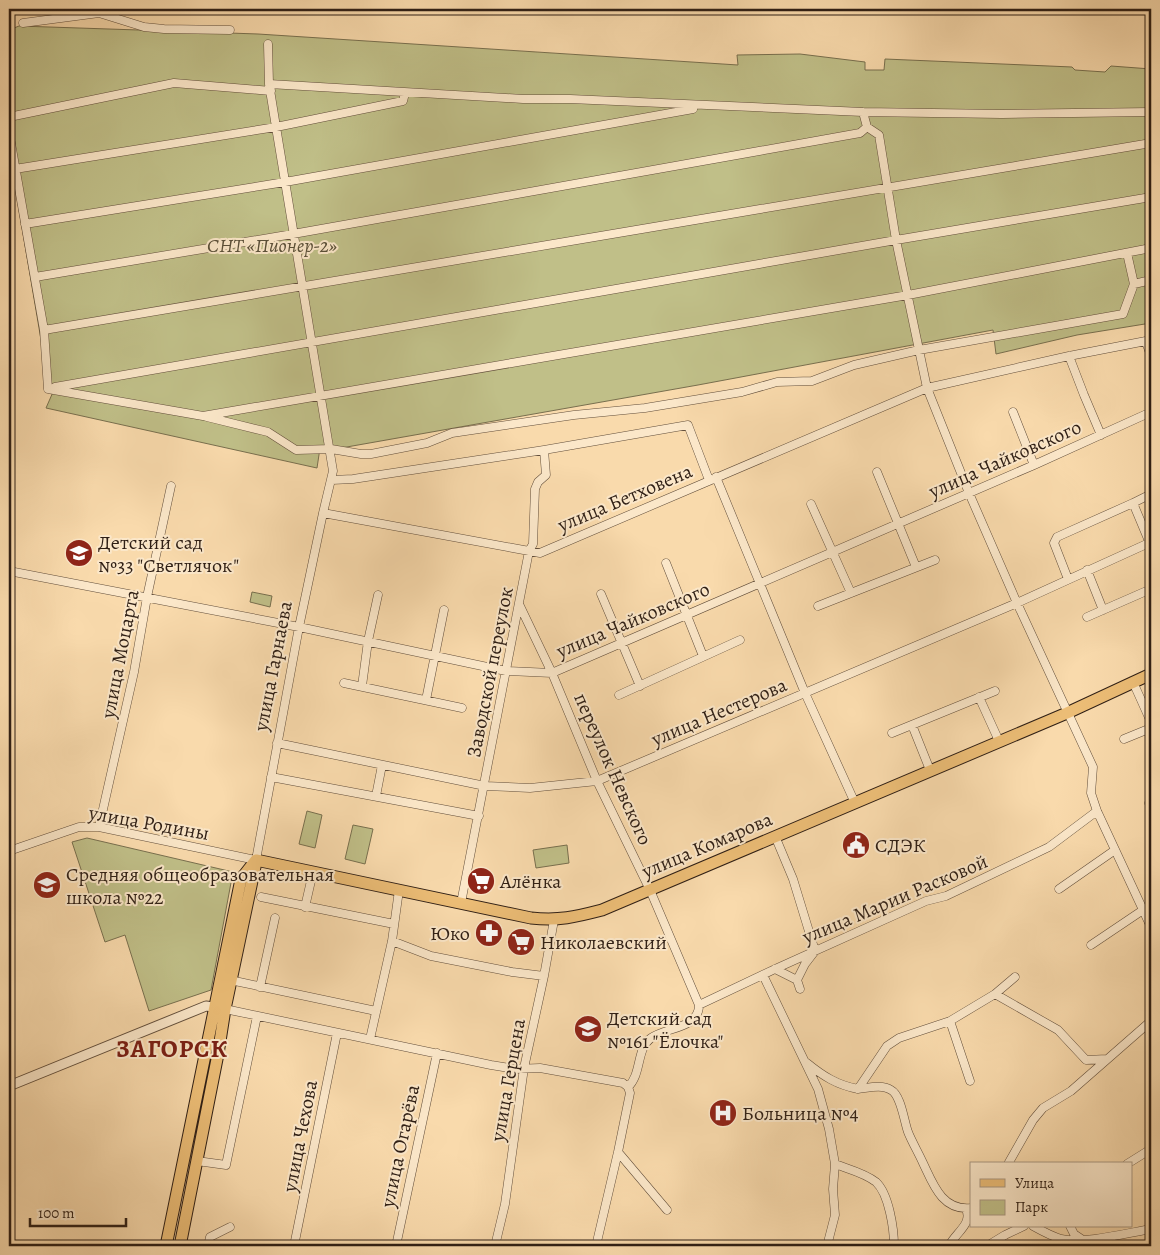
<svg xmlns="http://www.w3.org/2000/svg" width="1160" height="1255" viewBox="0 0 1160 1255" font-family="Alegreya,serif">
<rect width="100%" height="100%" fill="#f9daac"/>
<filter id="stains"><feTurbulence type="fractalNoise" baseFrequency=".004" numOctaves="4"/><feColorMatrix values="0 0 0 0 .2 0 0 0 0 .09 0 0 0 0 .02 0 0 0 .5 -.17"/></filter>
<radialGradient id="worn" r=".72"><stop offset=".6" stop-color="#630" stop-opacity="0"/><stop offset="1" stop-color="#630" stop-opacity=".3"/></radialGradient>
<path fill="#c0bf88" stroke="#786f4e" d="M19,26l239,8 480,31 -1,-10 63,-1 65,8v8h19l1,-11 187,8 3,3 30,2 6,-6 40,3v254l-74,12 -81,19 -3,-24 -295,55 -357,63h-21l-3,20 -271,-60 7,-16 -5,-11 -39,-230v-121z
M252,592l20,4 -2,11 -20,-5z
M307,811l15,4 -7,33 -16,-4z
M353,825l20,4 -8,35 -20,-5z
M87,838l146,34 -22,118 -62,21 -24,-76 -20,7 -33,-100z
M567,845l2,18 -33,5 -3,-18z"/>
<g fill="none" stroke-linecap="round" stroke-linejoin="round">
<defs>
<path id="minor" d="M23,23l76,-10 45,14 20,2 66,1
M269,84l254,15h47l293,13 139,2 149,-2
M863,112l4,15 12,8 17,105 31,148 42,105 48,110 76,164 -2,26 6,18 54,116
M9,117l165,-34 97,8
M9,132l35,198 4,59
M15,169l261,-42 127,-26 2,-8
M25,224l260,-42 408,-73
M1127,253l7,31
M35,277l258,-43 567,-101 7,-6
M44,330c369,-60 738,-127 1107,-187
M1146,342l5,14
M1069,356l15,39 17,40
M55,387l841,-147 255,-43
M48,389l155,27 705,-121 243,-47
M1013,412l21,53
M207,417l61,15 28,18 35,-1 30,5h10l56,-11 25,-10 122,-18 71,-7 97,-16 35,-10 35,-1 42,-16 65,-15 204,-36 11,-30 17,-4
M877,472l39,95
M716,477l89,216 50,110
M332,480l21,-1 191,-29 144,-25 21,55
M1133,503l18,-9
M811,504l40,89
M323,513l217,40 387,-165 142,-32 82,-16
M666,563l37,93
M1087,570l16,40
M9,571l290,56 207,44 46,2 482,-208 117,-53
M1068,579l-14,-36 3,-6 76,-34 18,43
M601,594l39,92
M519,604l33,69 45,108 53,109 49,115c0,24 -33,22 -48,33 -15,11 -9,36 -23,49
M818,606l117,-46
M1087,617l64,-28
M1133,682l18,40
M344,683l118,25
M362,686l6,-45 10,-46
M619,695l121,-55
M979,697l20,44
M426,700l18,-90
M912,725l18,45
M892,733l103,-42
M1124,739l27,-11
M277,743l208,43 45,2 67,-7 420,-178 134,-61
M271,777l208,39
M376,796l6,-31
M1149,803l2,-3
M99,827l35,-155 13,-75 24,-111
M775,836l18,43 22,72 -10,13 -8,16 3,9
M9,851l70,-24h20l157,33 43,-233 24,-114 10,-42 -57,-344 -7,-43 -1,-40
M1059,889l56,-39
M261,897l133,27
M461,903l68,-352 4,-7 2,-55 3,-7 8,-7 -2,-25
M305,907l8,-35
M392,941l39,15 81,16 32,4
M1091,945l52,-35
M775,969l22,11
M763,975l55,114 11,40 6,35c13,5 30,9 41,18 13,12 18,47 18,64
M230,980l146,31
M260,987l15,-69
M995,994l20,-17
M699,1005l76,-36 151,-68 20,-5 103,-49 48,-36
M225,1009l266,56 24,4 25,-1 83,15 5,4 2,6 -12,59 49,58
M950,1021l20,60
M370,1039l22,-98 7,-51
M807,1063c16,13 30,22 51,26
M197,1161l29,4 31,-149
M1008,1164l25,-44 10,-12 28,-17 80,-70
M1127,1164l24,-15
M971,1208c-29,3 -38,-24 -48,-45 -5,-11 -11,-21 -15,-31 -4,-11 -7,-37 -17,-42 -9,-6 -23,-2 -33,-1l29,-43 12,-8 51,-17 45,-27 63,36 28,30 21,-1
M1033,1226c9,5 18,10 28,13 23,5 66,-6 90,-10
M1070,1226l4,8 9,6
M208,1246l2,-9 20,-10
M294,1246l43,-213
M396,1246l41,-193
M495,1246l10,-42 19,-136 20,-92 10,-56
M596,1246l22,-94
M827,1246l8,-31 -2,-26 2,-25
M949,1246c6,-13 24,-22 17,-37
M987,1246l18,-11 19,-9"/>
<path id="tertiary" d="M9,1086l197,-80 14,2"/>
<path id="primary" d="M256,860l275,58c28,3 44,-1 71,-8l465,-197 84,-39
M166,1246l75,-367 15,-19
M180,1246l38,-192 7,-45 31,-147"/>
</defs>
<use href="#minor" stroke="#624e3b" stroke-width="9"/>
<use href="#tertiary" stroke="#624e3b" stroke-width="11"/>
<use href="#primary" stroke="#2f1f15" stroke-width="13"/>
<use href="#minor" stroke="#fbe7c9" stroke-width="8"/>
<use href="#tertiary" stroke="#fbe7c9" stroke-width="9"/>
<use href="#primary" stroke="#ecbd76" stroke-width="11"/>
</g>
<defs>
<symbol id="school-disc" viewBox="-11 -11 22 22"><circle r="9.5" fill="#8f2418" stroke="#fbe7c9"/><path d="M0-5L7-2L0 1L-7-2ZM-4 1L0 2.5L4 1V4Q0 6-4 4Z" fill="#fff"/></symbol>
<symbol id="civic-disc" viewBox="-11 -11 22 22"><circle r="9.5" fill="#8f2418" stroke="#fbe7c9"/><path d="M-.6-6.5H3V-4.5H.6V-3L4-1V1h2V6H-6V1h2V-1L-.6-3ZM-1.2 2.5V6h2.4V2.5Z" fill="#fff"/></symbol>
<symbol id="supermarket-disc" viewBox="-11 -11 22 22"><circle r="9.5" fill="#8f2418" stroke="#fbe7c9"/><path d="M-6-5.5h2.5l.6 2H6L4.5 2H-2.5L-4.4-4H-6ZM-1.5 3.2a1.3 1.3 0 1 0 .1 0ZM3 3.2a1.3 1.3 0 1 0 .1 0Z" fill="#fff"/></symbol>
<symbol id="pharmacy-disc" viewBox="-11 -11 22 22"><circle r="9.5" fill="#8f2418" stroke="#fbe7c9"/><path d="M-2-6h4v4h4v4h-4v4h-4v-4h-4v-4h4Z" fill="#fff"/></symbol>
<symbol id="hospital-disc" viewBox="-11 -11 22 22"><circle r="9.5" fill="#8f2418" stroke="#fbe7c9"/><path d="M-5-5h3v3.5h4V-5h3V5h-3V1.5h-4V5h-3Z" fill="#fff"/></symbol>
</defs>
<g fill-rule="evenodd">
<use href="#school-disc" x="63" y="537" width="32" height="32"/>
<use href="#civic-disc" x="840" y="829" width="32" height="32"/>
<use href="#supermarket-disc" x="465" y="865" width="32" height="32"/>
<use href="#school-disc" x="31" y="869" width="32" height="32"/>
<use href="#pharmacy-disc" x="473" y="917" width="32" height="32"/>
<use href="#supermarket-disc" x="505" y="926" width="32" height="32"/>
<use href="#school-disc" x="572" y="1013" width="32" height="32"/>
<use href="#hospital-disc" x="707" y="1097" width="32" height="32"/>
</g>
<g text-anchor="middle" dominant-baseline="central" stroke-width="4" stroke-linejoin="round" paint-order="stroke">
<g font-size="20" font-style="italic" fill="#5a4f38" stroke="#fbe7c9">
<text x="272" y="245">СНТ «Пионер-2»</text>
</g>
<g font-size="20" fill="#2f1f15" stroke="#fbe7c9">
<text transform="translate(1005 459) rotate(-24)">улица Чайковского</text>
<text transform="translate(625 498) rotate(-23)">улица Бетховена</text>
<text transform="translate(633 620) rotate(-23)">улица Чайковского</text>
<text transform="translate(120 654) rotate(-79)">улица Моцарта</text>
<text transform="translate(273 666) rotate(-79)">улица Гарнаева</text>
<text transform="translate(490 672) rotate(-79)">Заводской переулок</text>
<text transform="translate(719 712) rotate(-23)">улица Нестерова</text>
<text transform="translate(613 769) rotate(66)">переулок Невского</text>
<text transform="translate(149 823) rotate(10)">улица Родины</text>
<text transform="translate(707 845) rotate(-23)">улица Комарова</text>
<text transform="translate(895 899) rotate(-23)">улица Марии Расковой</text>
<text transform="translate(508 1080) rotate(-80)">улица Герцена</text>
<text transform="translate(300 1136) rotate(-79)">улица Чехова</text>
<text transform="translate(400 1146) rotate(-78)">улица Огарёва</text>
</g>
<g font-size="20" fill="#2f1f15" stroke="#fbe7c9" text-anchor="start">
<text x="98" y="542">Детский сад<tspan x="98" dy="23">№33 "Светлячок"</tspan></text>
<text x="875" y="845">СДЭК</text>
<text x="66" y="874">Средняя общеобразовательная<tspan x="66" dy="23">школа №22</tspan></text>
<text x="500" y="881">Алёнка</text>
<text x="470" y="933" text-anchor="end">Юко</text>
<text x="540" y="942">Николаевский</text>
<text x="607" y="1018">Детский сад<tspan x="607" dy="23">№161 "Ёлочка"</tspan></text>
<text x="742" y="1113">Больница №4</text>
</g>
<g font-size="25" font-weight="bold" letter-spacing="1" fill="#7a1f14" stroke="#fbe7c9">
<text x="172" y="1049">ЗАГОРСК</text>
</g>
</g>
<rect width="1160" height="1255" fill="none" stroke="#f9daac" stroke-width="30"/>
<rect x="10" y="10" width="1140" height="1235" fill="none" stroke="#2f1f15" stroke-width="2.5"/>
<rect x="15" y="15" width="1130" height="1225" fill="none" stroke="#2f1f15"/>
<rect x="970" y="1162" width="162" height="65" fill="#fbe7c9" stroke="#a99781"/>
<rect x="980" y="1179" width="25" height="8" fill="#ecbd76" stroke="#a99781"/>
<text x="1015" y="1188" font-size="15" fill="#2f1f15">Улица</text>
<rect x="980" y="1200" width="25" height="15" fill="#c0bf88" stroke="#a99781"/>
<text x="1015" y="1212" font-size="15" fill="#2f1f15">Парк</text>
<path d="M30 1218v8h96v-8" fill="none" stroke="#2f1f15" stroke-width="2.5"/>
<text x="38" y="1218" font-size="15" fill="#2f1f15" stroke="#fbe7c9" stroke-width="4" paint-order="stroke">100 m</text>
<rect width="100%" height="100%" filter="url(#stains)"/>
<rect width="100%" height="100%" fill="url(#worn)"/>
</svg>
